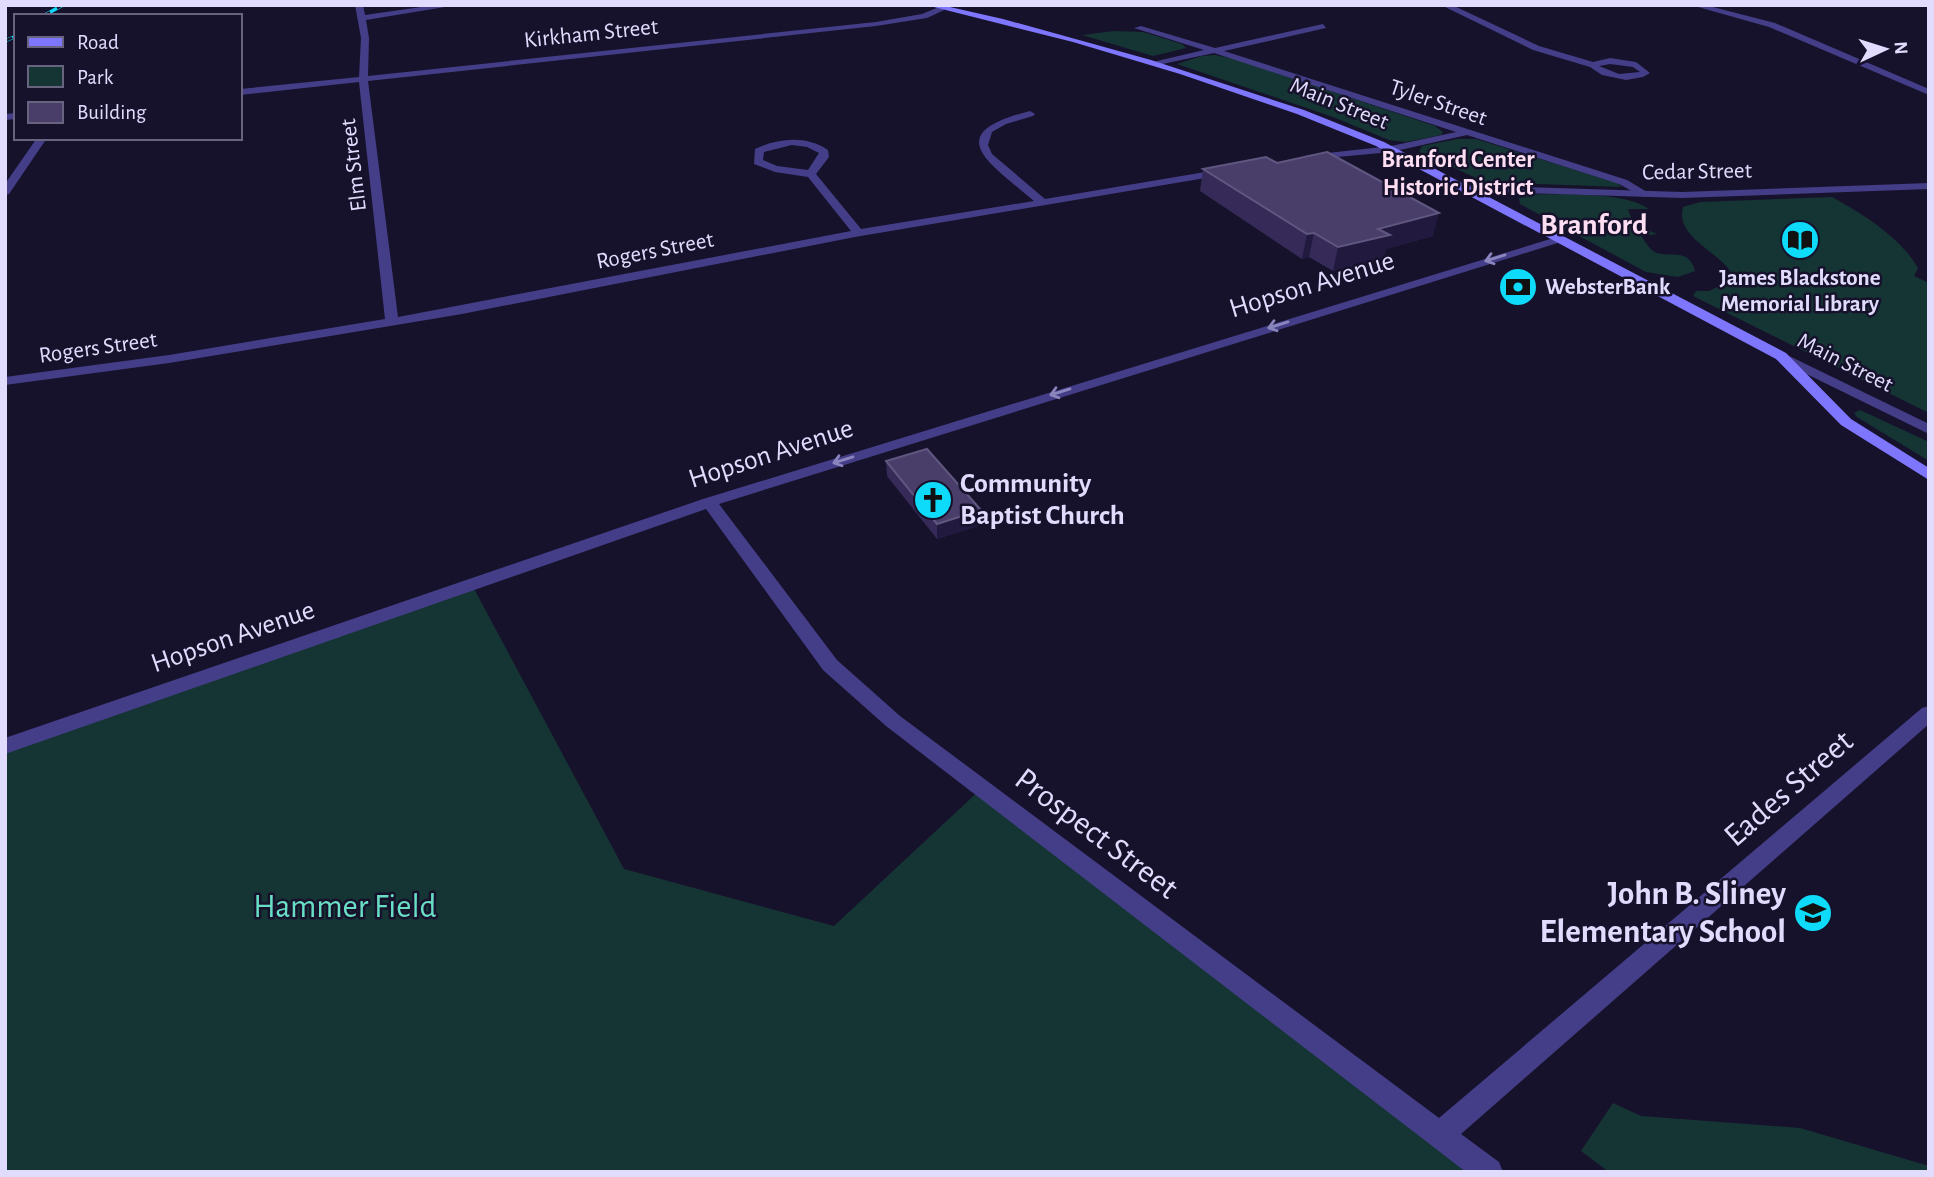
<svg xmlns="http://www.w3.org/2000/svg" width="1934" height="1177" viewBox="0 0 1934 1177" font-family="'Alegreya Sans',sans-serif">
<rect width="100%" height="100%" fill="#17122b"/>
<path fill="#153535" d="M1114,31l29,1 39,12 4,4 -33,8 -71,-21z
M1202,56l13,-1 19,4 201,67 8,6 -2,3 -35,7 -17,-2 -56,-23 -156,-53z
M1458,139h18l141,44 5,4 -137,-5 -66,-30 3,-6z
M1531,194c32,1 93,-3 118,15h-21l7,20 13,1 9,4 -16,2c4,5 9,15 16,17 12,5 32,-6 38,18l-17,6 -32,-5 -126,-68 -1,-6z
M1832,197c31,17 68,40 86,71l-4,8 15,7v130l-236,-117 3,-5h13l20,-9 1,-11c-13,-20 -55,-35 -47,-64l17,-5z
M1860,410l69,32v19l-72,-44 -3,-4z
M472,585l152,284 210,57 148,-138 507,384h-1484v-426z
M1613,1103l28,13 159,12 129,38v6h-320l-28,-21z"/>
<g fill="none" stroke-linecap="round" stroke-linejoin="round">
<path fill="#443e88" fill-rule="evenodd" d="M355,5h8l2,10 70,-10h22l-91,15 3,18 -1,38 508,-54 46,-8 22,-9h11l-28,13 -51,8 -508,55 30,236 453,-86 -43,-54 -33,-5 -21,-8 1,-15c23,-11 51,-14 73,1l1,7 -13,17 45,55 173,-28c-45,-39 -95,-67 -4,-90l5,3 -2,2 -27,8 -14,8 -4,13 4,9 53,45 178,-30 5,3 -5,3 -368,62 -393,77 -293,49 -164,22v-8l164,-22 216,-36 -26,-237 -119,13v-6l119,-12 2,-39zM792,145l15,2 12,6 -11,17 -31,-4 -14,-6 1,-8z
M1441,5h11l87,41 54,16 17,-4 26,4 14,11 -7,4 -17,3 -24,-5 -12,-8 -57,-17zM1610,64l23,3 7,5 -21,2 -20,-8z
M1691,5h14l70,18 154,66v6l-160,-68z
M1323,24l3,4 -102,23 403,129 25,15 -9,2 -24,-13 -152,-49 -76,17 -86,8v-4l4,-1 82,-9 65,-14 -242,-79 -61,13v-4l51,-12 -70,-22 7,-2 74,22z
M16,113v6l-11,1v-6z
M37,138h10l-38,56 -4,1v-11z
M1560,236l4,1v4l-845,263 118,156 63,56 539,402 483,-410 7,-2v18l-468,410 38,28 4,10h-37l-580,-446 -63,-56 -117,-161 -701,245v-16l698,-239z"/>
<path fill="#443e88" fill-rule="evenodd" d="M1929,183v6l-247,9 -216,-7 -5,-3 5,-3 216,7z
M1781,352l148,72v10l-153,-75v-6z"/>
<path fill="#7e76fc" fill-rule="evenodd" d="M926,5h15l62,14 148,41 153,50 80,32 402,211 65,66 78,49v12l-88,-55 -65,-66 -400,-213 -79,-32 -117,-40 -107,-32z"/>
<defs>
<path id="rail" d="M43,16l20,-11
M5,41l11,-5"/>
</defs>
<use href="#rail" stroke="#0edaf9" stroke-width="3.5"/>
<use href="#rail" stroke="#17122b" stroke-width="2.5" stroke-dasharray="8" stroke-linecap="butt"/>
</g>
<path fill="#362b58" d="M1277,163l156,73 -47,13 -2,10 -51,12 -24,-14 -7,2 -102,-68 3,-22z
M886,461l95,64 -44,14 -50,-63z"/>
<path fill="#22193e" d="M1439,213l-6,23 -47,13 -2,10 -51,12 5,-24 40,-18z
M1314,233l-5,24 -7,2 5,-25z
M981,510v15l-44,14v-15z"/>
<path fill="#483e69" stroke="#605781" stroke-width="2" d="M1327,152l112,61 -61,16 12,6 -52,12 -24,-14 -7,1 -104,-65 63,-12 11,6z
M927,449l54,61 -44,14 -51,-63z"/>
<defs><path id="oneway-shaft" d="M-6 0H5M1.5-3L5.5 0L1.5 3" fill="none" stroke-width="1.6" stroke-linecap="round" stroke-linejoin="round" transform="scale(1.75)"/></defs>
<g stroke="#8b85bd">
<use href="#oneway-shaft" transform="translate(1495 258) rotate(163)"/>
<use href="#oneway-shaft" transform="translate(1278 325) rotate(163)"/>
<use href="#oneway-shaft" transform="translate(1060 392) rotate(163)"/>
<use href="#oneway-shaft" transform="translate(843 460) rotate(163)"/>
</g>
<defs>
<symbol id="library-disc" viewBox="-11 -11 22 22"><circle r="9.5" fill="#0edaf9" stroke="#17122b"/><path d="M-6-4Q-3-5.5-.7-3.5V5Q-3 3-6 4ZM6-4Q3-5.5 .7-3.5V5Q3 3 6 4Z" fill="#111"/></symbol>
<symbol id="bank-disc" viewBox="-11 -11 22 22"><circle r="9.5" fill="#0edaf9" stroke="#17122b"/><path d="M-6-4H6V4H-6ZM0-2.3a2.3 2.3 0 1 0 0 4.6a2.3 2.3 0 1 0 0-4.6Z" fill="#111"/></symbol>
<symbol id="church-disc" viewBox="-11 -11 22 22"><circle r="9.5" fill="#0edaf9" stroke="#17122b"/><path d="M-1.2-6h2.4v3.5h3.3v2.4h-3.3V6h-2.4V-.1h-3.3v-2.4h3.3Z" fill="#111"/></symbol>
<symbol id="school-disc" viewBox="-11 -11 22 22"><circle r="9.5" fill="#0edaf9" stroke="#17122b"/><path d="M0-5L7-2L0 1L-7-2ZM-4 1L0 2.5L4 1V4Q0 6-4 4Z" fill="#111"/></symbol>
</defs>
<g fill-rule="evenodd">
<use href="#library-disc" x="1778" y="218" width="44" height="44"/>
<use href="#bank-disc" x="1496" y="265" width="44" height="44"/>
<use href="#church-disc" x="911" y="478" width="44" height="44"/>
<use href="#school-disc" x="1791" y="891" width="44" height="44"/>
</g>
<g text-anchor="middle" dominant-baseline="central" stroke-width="5" stroke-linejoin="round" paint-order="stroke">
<g font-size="23" fill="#e1dcfe" stroke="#17122b">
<text transform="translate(591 34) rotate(-6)">Kirkham Street</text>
<text transform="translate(1438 103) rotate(19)">Tyler Street</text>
<text transform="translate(1339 104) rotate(22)">Main Street</text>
<text transform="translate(354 165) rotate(-97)">Elm Street</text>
<text transform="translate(1697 172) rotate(-1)">Cedar Street</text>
<text transform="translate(655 251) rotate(-11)">Rogers Street</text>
<text transform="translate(98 348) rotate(-8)">Rogers Street</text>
<text transform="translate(1845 363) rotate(27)">Main Street</text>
</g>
<g font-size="23" font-weight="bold" fill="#e1dcfe" stroke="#17122b">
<text x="1800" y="278">James Blackstone<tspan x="1800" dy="26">Memorial Library</tspan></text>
<text x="1545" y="287" text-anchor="start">WebsterBank</text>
</g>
<g font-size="24" font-weight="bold" fill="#fedef2" stroke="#17122b">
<text x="1458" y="160">Branford Center<tspan x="1458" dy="28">Historic District</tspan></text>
</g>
<g font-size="28" fill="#e1dcfe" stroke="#17122b">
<text transform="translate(1312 285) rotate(-17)">Hopson Avenue</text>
<text transform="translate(771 454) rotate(-18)">Hopson Avenue</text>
<text transform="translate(233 637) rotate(-19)">Hopson Avenue</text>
</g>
<g font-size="28" font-weight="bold" fill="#e1dcfe" stroke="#17122b" text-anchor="start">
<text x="960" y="484">Community<tspan x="960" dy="32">Baptist Church</tspan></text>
</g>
<g font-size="30" font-weight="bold" fill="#fedef2" stroke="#17122b">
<text x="1594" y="225">Branford</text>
</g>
<g font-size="33" fill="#e1dcfe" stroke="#17122b">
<text transform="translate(1789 789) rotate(-41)">Eades Street</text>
<text transform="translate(1096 834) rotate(37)">Prospect Street</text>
</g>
<g font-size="33" font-weight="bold" fill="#e1dcfe" stroke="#17122b" text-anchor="end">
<text x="1786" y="894">John B. Sliney<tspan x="1786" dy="38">Elementary School</tspan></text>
</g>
<g font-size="33" fill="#68dec5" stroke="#17122b">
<text x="345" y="907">Hammer Field</text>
</g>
</g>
<rect width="1934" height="1177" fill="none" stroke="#e1dcfe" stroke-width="14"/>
<rect x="14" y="14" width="228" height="126" fill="#17122b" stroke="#68637f" stroke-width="2"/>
<rect x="28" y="37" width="35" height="10" fill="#7e76fc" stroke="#68637f" stroke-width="2"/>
<text x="77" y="49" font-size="21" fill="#e1dcfe">Road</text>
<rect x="28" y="66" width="35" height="21" fill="#153535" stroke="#68637f" stroke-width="2"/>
<text x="77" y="84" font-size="21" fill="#e1dcfe">Park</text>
<rect x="28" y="102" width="35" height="21" fill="#483e69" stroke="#68637f" stroke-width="2"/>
<text x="77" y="119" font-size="21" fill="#e1dcfe">Building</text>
<g transform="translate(1885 49) rotate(86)" stroke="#17122b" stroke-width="5" paint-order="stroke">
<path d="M0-5L12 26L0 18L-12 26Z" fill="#e1dcfe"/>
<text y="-10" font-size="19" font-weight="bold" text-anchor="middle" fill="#e1dcfe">N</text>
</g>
</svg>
